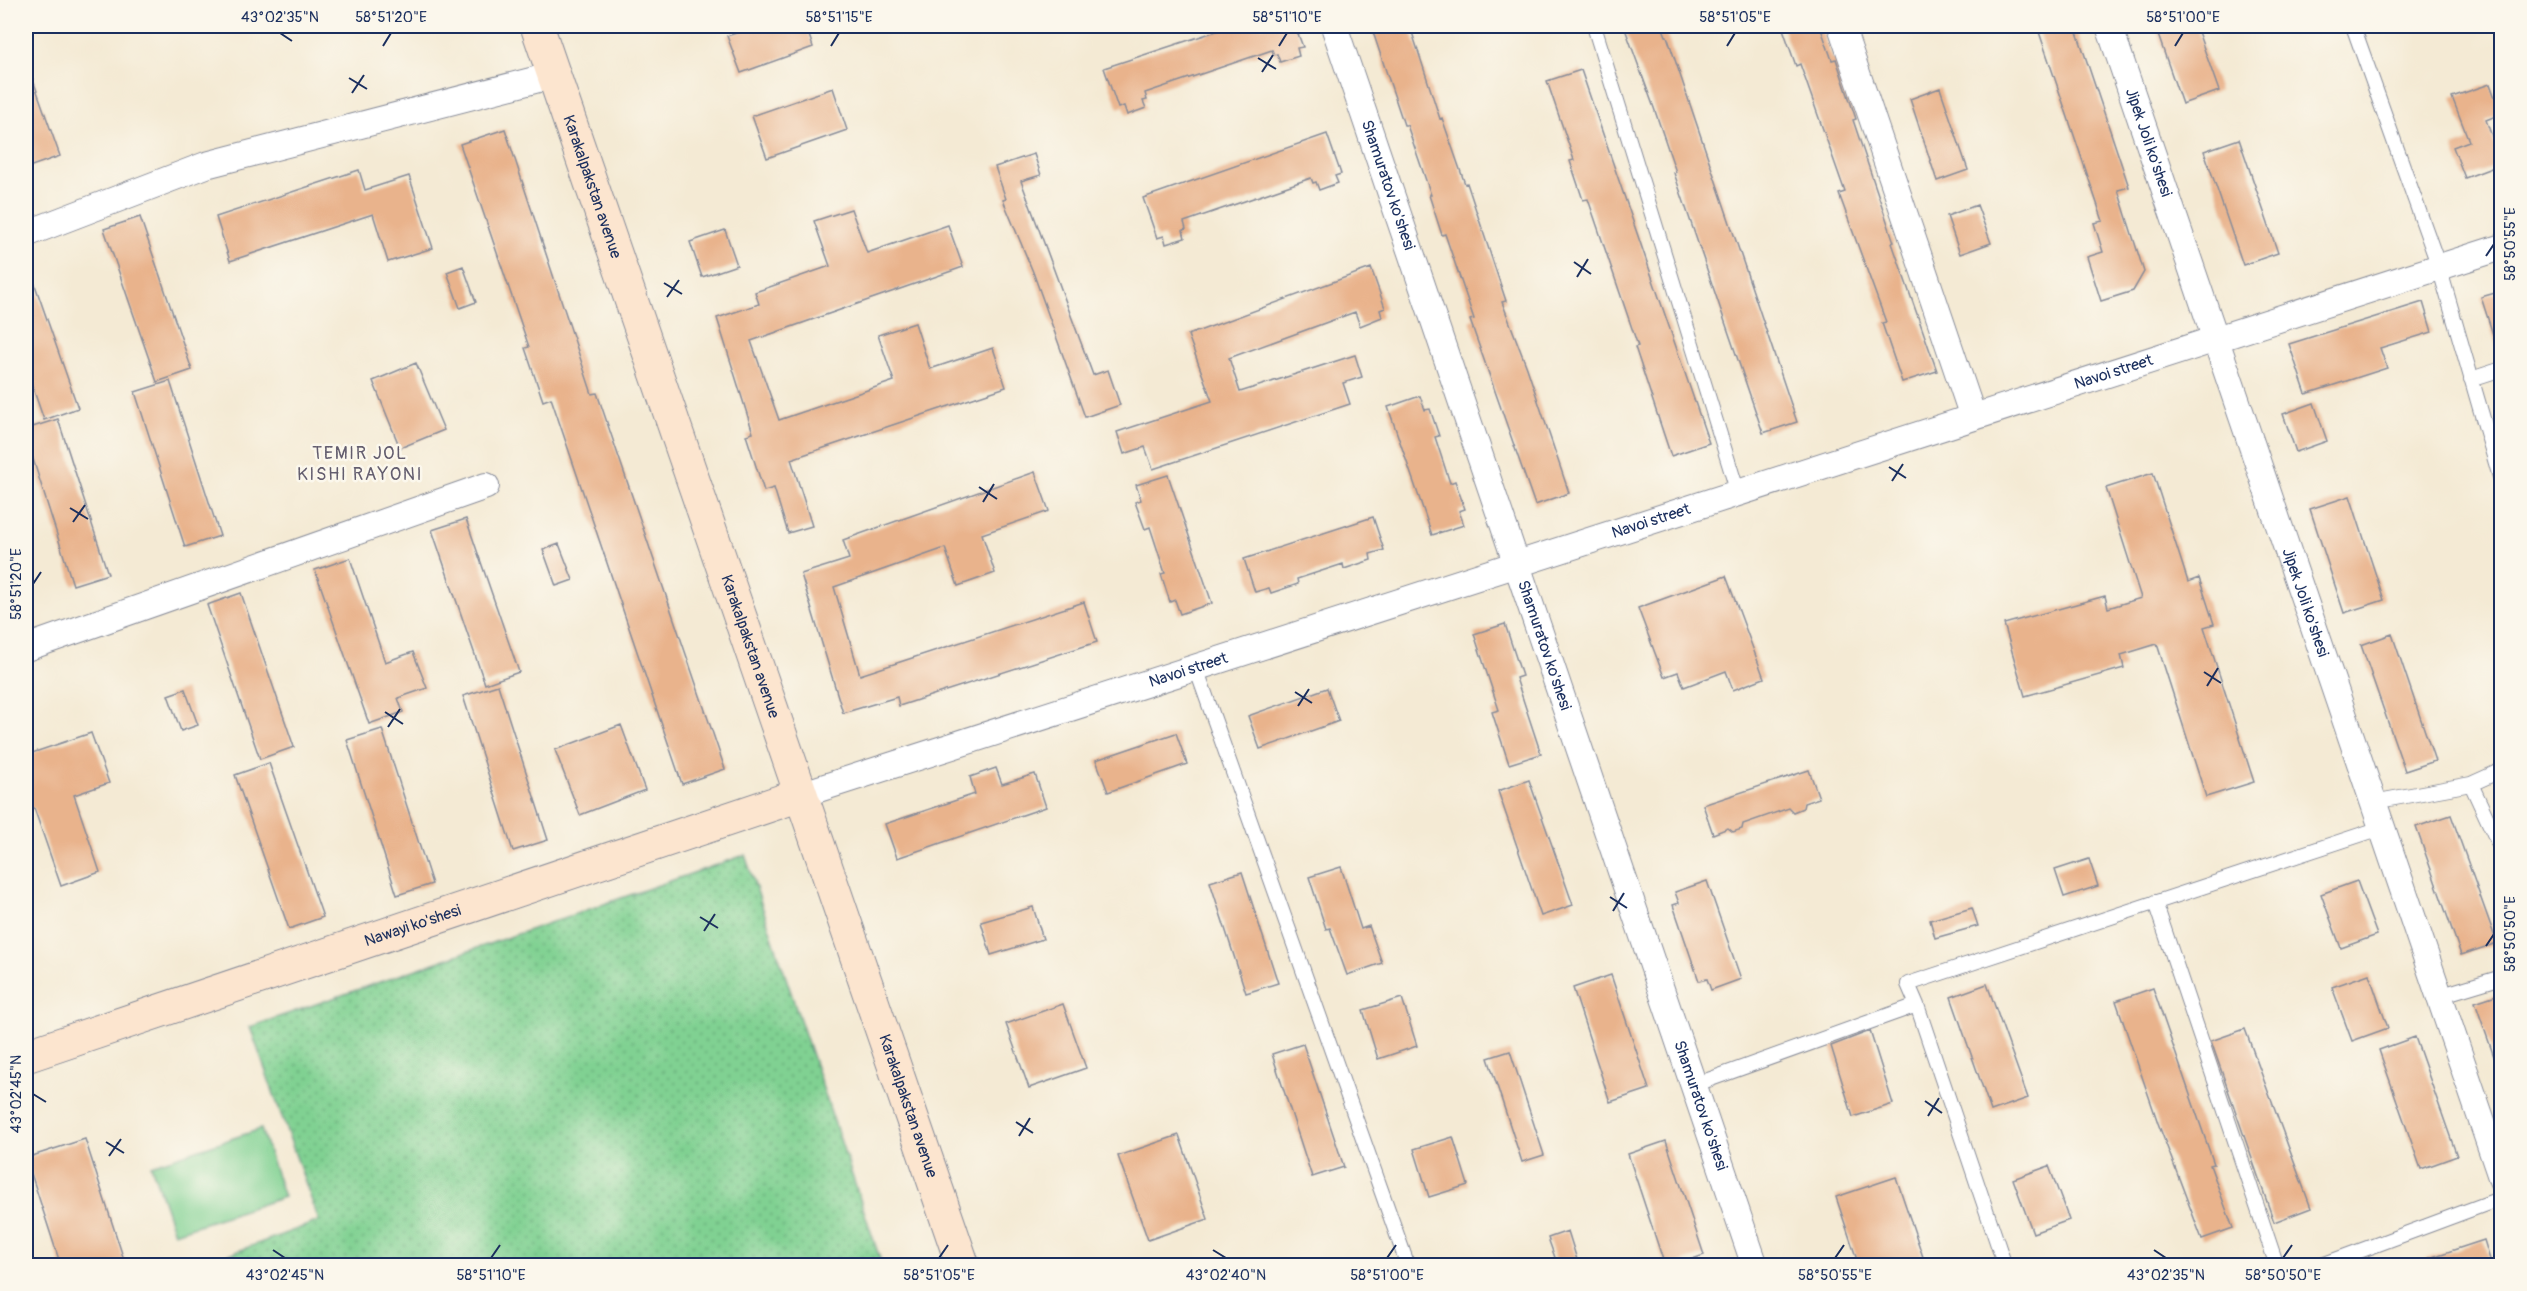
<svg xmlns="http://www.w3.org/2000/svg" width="2527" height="1291" viewBox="0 0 2527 1291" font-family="Pangolin,sans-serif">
<defs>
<pattern id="park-dots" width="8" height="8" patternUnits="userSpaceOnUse" patternTransform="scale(1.5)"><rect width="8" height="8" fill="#80d192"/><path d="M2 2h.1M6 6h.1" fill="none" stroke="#68aa7a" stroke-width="1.8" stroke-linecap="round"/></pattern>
</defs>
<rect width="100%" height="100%" fill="#fbf7ec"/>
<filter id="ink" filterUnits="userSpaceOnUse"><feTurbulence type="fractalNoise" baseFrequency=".0167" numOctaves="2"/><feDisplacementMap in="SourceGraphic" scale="12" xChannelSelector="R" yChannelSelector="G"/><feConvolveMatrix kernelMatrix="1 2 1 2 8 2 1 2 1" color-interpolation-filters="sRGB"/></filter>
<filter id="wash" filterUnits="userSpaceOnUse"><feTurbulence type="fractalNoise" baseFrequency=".008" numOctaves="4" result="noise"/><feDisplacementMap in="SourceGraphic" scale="24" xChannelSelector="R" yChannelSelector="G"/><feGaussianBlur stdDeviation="1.35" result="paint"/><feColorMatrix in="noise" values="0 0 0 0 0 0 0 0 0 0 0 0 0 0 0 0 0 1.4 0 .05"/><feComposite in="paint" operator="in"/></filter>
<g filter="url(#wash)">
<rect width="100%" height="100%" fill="#f4ead4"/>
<path fill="url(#park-dots)" stroke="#4e8078" stroke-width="1.5" d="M745,855l137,410h-682l119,-44 -69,-194z"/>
<path fill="#80d192" stroke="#4e8078" stroke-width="1.5" d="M261,1129l23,68 -110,36 -23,-68z"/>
<g id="blocks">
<path fill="#e9b38c" d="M758,26h48l7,21 -72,26 -14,-37z
M1232,26h63l8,21 -6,1 2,8 -19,6 -3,-8 -3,1 -2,-5 -127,43 2,7 -4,1 3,7 -19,7 -3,-9 -6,2 -14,-40z
M1371,26h39l30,93 2,-1 23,66 2,-1 39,118 -4,1 25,66 42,125 -34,12 -65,-185 4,-1 -29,-85 -3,1 -13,-40h2l-24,-70h-3z
M1624,26h38l4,10h1l130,386 -34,11 -89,-260 2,-1 -22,-64z
M1782,26h38l12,34 4,-1 20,60 -3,1 41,122 -2,1 45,128 -35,11 -20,-59 4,-1 -47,-128 6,-2 -45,-128 -4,2z
M2037,26h38l54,161 -11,3 26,82 -11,19 -32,10 -14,-44 16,-5 -9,-29 9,-2z
M2155,26h41l23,65 -37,13z
M26,66h2l32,90 -34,12z
M1581,70l128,373 -38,13 -36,-109 3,-1 -50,-147 -5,1 -13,-39 4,-1 -27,-79z
M2490,84l11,30 -15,6 16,44 -37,14 -12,-31 16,-6 -17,-44z
M833,88l14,42 -80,28 -15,-42z
M1940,88l28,82 -31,11 -27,-82z
M505,129l87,265 5,-1 128,376 -43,15 -131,-386 -8,3 -18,-53 4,-1 -69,-203z
M1327,134l14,40 -6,2 3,7 -19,7 -3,-8 -3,1 -2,-5 -127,44 2,7 -3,1 2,8 -19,6 -2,-8 -7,2 -14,-40z
M2239,139l39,114 -35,12 -39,-114z
M1034,154l7,21 -20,6 72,194 15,-5 12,35 -35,12 -52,-145 -30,-72 3,-1 -11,-32z
M359,170l6,20 44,-14 24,72 -45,14 -15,-48 -143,47 -14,-44z
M1977,205l14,38 -31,11 -13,-38z
M851,209l16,44 81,-28 15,42 -212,74 28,79 115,-39 -16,-46 37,-12 15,46 63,-21 13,39 -215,72 21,67 -24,7 -14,-45 -10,3 -18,-56 7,-2 -36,-115 42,-14 -4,-12 75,-26 -16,-45z
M140,217l52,153 -35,12 -53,-153z
M725,230l12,35 -35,12 -12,-35z
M28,265l50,143 -34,12 -18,-52v-102z
M463,266l13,36 -16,6 -13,-36z
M1371,268l14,40 -5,2 2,7 -22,9 -5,-14 -126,46 11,34 115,-37 7,22 -19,6 7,21 -197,65 -8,-22 -21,7 -7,-22 95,-31 -24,-66z
M2502,291v58l-4,1 -17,-53z
M2423,302l9,30 -52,16 7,20 -81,26 -17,-50z
M416,363l28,67 -44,18 -27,-67z
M170,381l50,155 -35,11 -50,-155z
M1420,396l5,14 5,-1 9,27 -4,1 15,46 5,-2 10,28 -6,2 5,14 -32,10 -44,-128z
M2314,403l13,38 -31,11 -13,-38z
M58,419l50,155 -35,11 -47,-148v-8z
M1035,472l14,39 -67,23 13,39 -37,13 -13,-38 -111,39 26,88 224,-73 13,40 -198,64 -2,-9 -54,16 -42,-139 48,-15 -6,-19z
M2153,473l35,109 11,-4 15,46 -10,3 50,155 -48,15 -49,-153 -36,11 3,13 -99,28 -21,-72 101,-28 3,12 33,-10 -35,-110z
M1168,475l44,128 -32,11 -5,-14 -5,2 -9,-28 4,-1 -15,-46 -5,2 -10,-27 6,-2 -5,-15z
M2350,496l34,104 -40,13 -34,-104z
M1373,517l11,33 -14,4 1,6 -27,9 -1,-5 -46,15 1,5 -27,9 -2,-5 -14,4 -11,-33z
M466,519l53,153 -34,12 -53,-154z
M559,544l14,36 -17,6 -13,-36z
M350,558l35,104 28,-10 14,36 -29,10 5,14 -34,12 -54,-154z
M1726,576l38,102 -31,12 -7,-19 -42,16 -6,-15 -14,5 -26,-69z
M241,593l53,154 -34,12 -53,-154z
M1505,624l17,52 -6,2 25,76 -32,10 -17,-52 7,-2 -25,-76z
M2392,634l43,127 -30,10 -44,-126z
M498,685l50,155 -35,11 -50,-155z
M1327,688l12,33 -79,28 -12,-33z
M185,689l13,36 -17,6 -13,-36z
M621,725l24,65 -65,25 -25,-65z
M382,729l50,155 -35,11 -50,-155z
M91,733l18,50 -35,12 26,77 -39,14 -27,-78 -8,3v-56z
M1176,733l11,31 -79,28 -12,-32z
M269,763l54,154 -34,12 -54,-154z
M996,768l6,16 33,-10 11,33 -149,51 -12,-34 90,-30 -5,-17z
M1809,770l10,28 -15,5 -1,5 -10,4 -4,-4 -46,16 -1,5 -9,3 -5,-4 -15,6 -10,-29z
M1529,780l44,125 -32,11 -43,-125z
M2451,815l46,128 -36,12 -45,-128z
M2089,859l9,27 -34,11 -9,-27z
M1341,867l20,62 8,-3 13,37 -35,12 -17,-47 -4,1 -17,-52z
M1242,872l36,111 -32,10 -36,-111z
M1707,881l34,98 -30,11 -4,-11 -8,2 -26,-76 6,-2 -4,-11z
M2357,881l20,54 -36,13 -20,-54z
M1033,907l10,32 -52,16 -10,-33z
M1972,908l6,18 -43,12 -5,-18z
M2369,974l19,54 -36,13 -20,-54z
M1611,975l38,114 -39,13 -37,-114z
M1987,984l41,114 -37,13 -40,-114z
M2153,988l61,176 -4,1 23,63 -31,11 -44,-116 -42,-122z
M2502,993v78h-3l-24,-69z
M1402,998l15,48 -39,13 -15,-49z
M1063,1004l23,64 -57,20 -23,-64z
M2245,1029l66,179 -37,14 -63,-181z
M1870,1031l23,73 -40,13 -22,-71z
M2415,1037l42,119 -36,13 -42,-119z
M1303,1044l41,123 -32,10 -40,-123z
M1510,1051l34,104 -22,7 -34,-104z
M1179,1135l29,84 -60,21 -30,-84z
M1453,1137l15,48 -39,12 -15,-48z
M85,1139l41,127h-65l-35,-108z
M1666,1141l38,114 -31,11h-8l-37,-112z
M2049,1166l20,54 -36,13 -20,-54z
M1896,1177l30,89h-67l-23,-69z
M1568,1231l11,35h-21l-10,-28z
M2484,1240l8,26h-74l-1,-4z"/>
</g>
</g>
<g filter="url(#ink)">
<use href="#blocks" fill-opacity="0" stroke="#888c99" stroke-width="1.5"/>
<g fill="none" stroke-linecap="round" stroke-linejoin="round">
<defs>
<path id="lane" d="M1594,26l144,467
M2353,26l86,241 63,217
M2471,379l31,-10
M1196,668l212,598
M2471,784l31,-14
M2373,802l98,-18 31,67
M2155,902l122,364
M2439,996l63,-19
M1917,1005l88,261
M1694,1085l223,-80 -9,-21 473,-156
M2319,1266l183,-68"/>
<g id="street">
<path id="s1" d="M1334,26l421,1240"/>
<path d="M1841,26l132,391"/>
<path id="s2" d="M2109,26l393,1154"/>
<path d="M26,234l180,-69 348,-90"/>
<path d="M26,648l460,-162"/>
<path id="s3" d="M800,795l1702,-548"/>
</g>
<g id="secondary">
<path id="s4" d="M537,26l426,1240"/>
<path id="s5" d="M26,1056l774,-261"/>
</g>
</defs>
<use href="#lane" stroke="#888c99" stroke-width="16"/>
<use href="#street" stroke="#888c99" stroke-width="28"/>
<use href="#secondary" stroke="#888c99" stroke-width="35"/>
<use href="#lane" stroke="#fff" stroke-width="14"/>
<use href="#street" stroke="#fff" stroke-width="26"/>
<use href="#secondary" stroke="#fce5cf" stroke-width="33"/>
</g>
</g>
<path fill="none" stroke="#1b2f5e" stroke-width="2" d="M280,33l12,8M383,46l8,-13M831,46l8,-13M1279,46l8,-13M1727,46l8,-13M2175,46l8,-13M1258,58l18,11M1262,72l11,-17M349,78l18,11M352,93l12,-18M2486,256l8,-12M1574,262l17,12M1577,277l11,-18M664,283l18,11M667,297l12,-17M1889,467l17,11M1892,481l11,-17M979,487l18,12M983,502l11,-18M70,508l18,11M73,522l12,-17M33,584l8,-12M2204,672l17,11M2207,686l11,-18M1295,692l17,11M1298,706l11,-17M385,712l18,12M388,727l12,-18M1610,897l17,11M1613,911l11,-18M700,917l18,11M704,931l11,-17M2486,946l8,-12M33,1094l13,8M1925,1101l17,12M1928,1116l11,-18M1016,1122l17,11M1019,1136l11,-18M106,1142l18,11M109,1156l12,-17M273,1250l12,8M1213,1250l13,8M2154,1250l12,8M491,1258l9,-13M939,1258l9,-13M1387,1258l9,-13M1835,1258l9,-13M2283,1258l9,-13"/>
<g text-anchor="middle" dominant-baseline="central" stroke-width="5" stroke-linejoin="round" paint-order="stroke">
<g font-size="16" fill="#1b2f5e" stroke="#fbf7ec">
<text stroke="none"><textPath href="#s2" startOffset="123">Jipek Joli ko'shesi</textPath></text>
<text stroke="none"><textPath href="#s1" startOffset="168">Shamuratov ko'shesi</textPath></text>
<text stroke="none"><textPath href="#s4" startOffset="170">Karakalpakstan avenue</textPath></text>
<text stroke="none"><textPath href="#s3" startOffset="1380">Navoi street</textPath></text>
<text stroke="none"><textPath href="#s3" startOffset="894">Navoi street</textPath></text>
<text stroke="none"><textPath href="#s2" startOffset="609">Jipek Joli ko'shesi</textPath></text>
<text stroke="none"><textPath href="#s1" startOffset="654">Shamuratov ko'shesi</textPath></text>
<text stroke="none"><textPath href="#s4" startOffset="656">Karakalpakstan avenue</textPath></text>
<text stroke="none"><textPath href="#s3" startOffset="408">Navoi street</textPath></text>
<text stroke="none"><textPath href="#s5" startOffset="408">Nawayi ko'shesi</textPath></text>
<text stroke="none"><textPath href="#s4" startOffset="1142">Karakalpakstan avenue</textPath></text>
<text stroke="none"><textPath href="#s1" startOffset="1140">Shamuratov ko'shesi</textPath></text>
</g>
<g font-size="18" letter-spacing="1.5" fill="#635d6e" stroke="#fbf7ec">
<text x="360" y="453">TEMIR JOL<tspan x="360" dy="21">KISHI RAYONI</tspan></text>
</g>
</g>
<rect width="2527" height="1291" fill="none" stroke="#fbf7ec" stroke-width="66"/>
<rect x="33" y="33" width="2461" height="1225" fill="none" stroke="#1b2f5e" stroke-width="2"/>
<g font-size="15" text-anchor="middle" fill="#1b2f5e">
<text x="280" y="22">43°02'35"N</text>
<text x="391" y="22">58°51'20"E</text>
<text x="839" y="22">58°51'15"E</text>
<text x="1287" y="22">58°51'10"E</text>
<text x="1735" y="22">58°51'05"E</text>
<text x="2183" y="22">58°51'00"E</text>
<text transform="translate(2510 244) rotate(-90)" y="5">58°50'55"E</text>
<text transform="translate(16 584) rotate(-90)" y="5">58°51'20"E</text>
<text transform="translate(2510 934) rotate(-90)" y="5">58°50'50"E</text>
<text transform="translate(16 1094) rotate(-90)" y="5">43°02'45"N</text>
<text x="285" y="1280">43°02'45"N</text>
<text x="491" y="1280">58°51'10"E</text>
<text x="939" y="1280">58°51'05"E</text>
<text x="1226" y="1280">43°02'40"N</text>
<text x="1387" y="1280">58°51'00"E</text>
<text x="1835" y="1280">58°50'55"E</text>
<text x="2166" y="1280">43°02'35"N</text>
<text x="2283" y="1280">58°50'50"E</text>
</g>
</svg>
